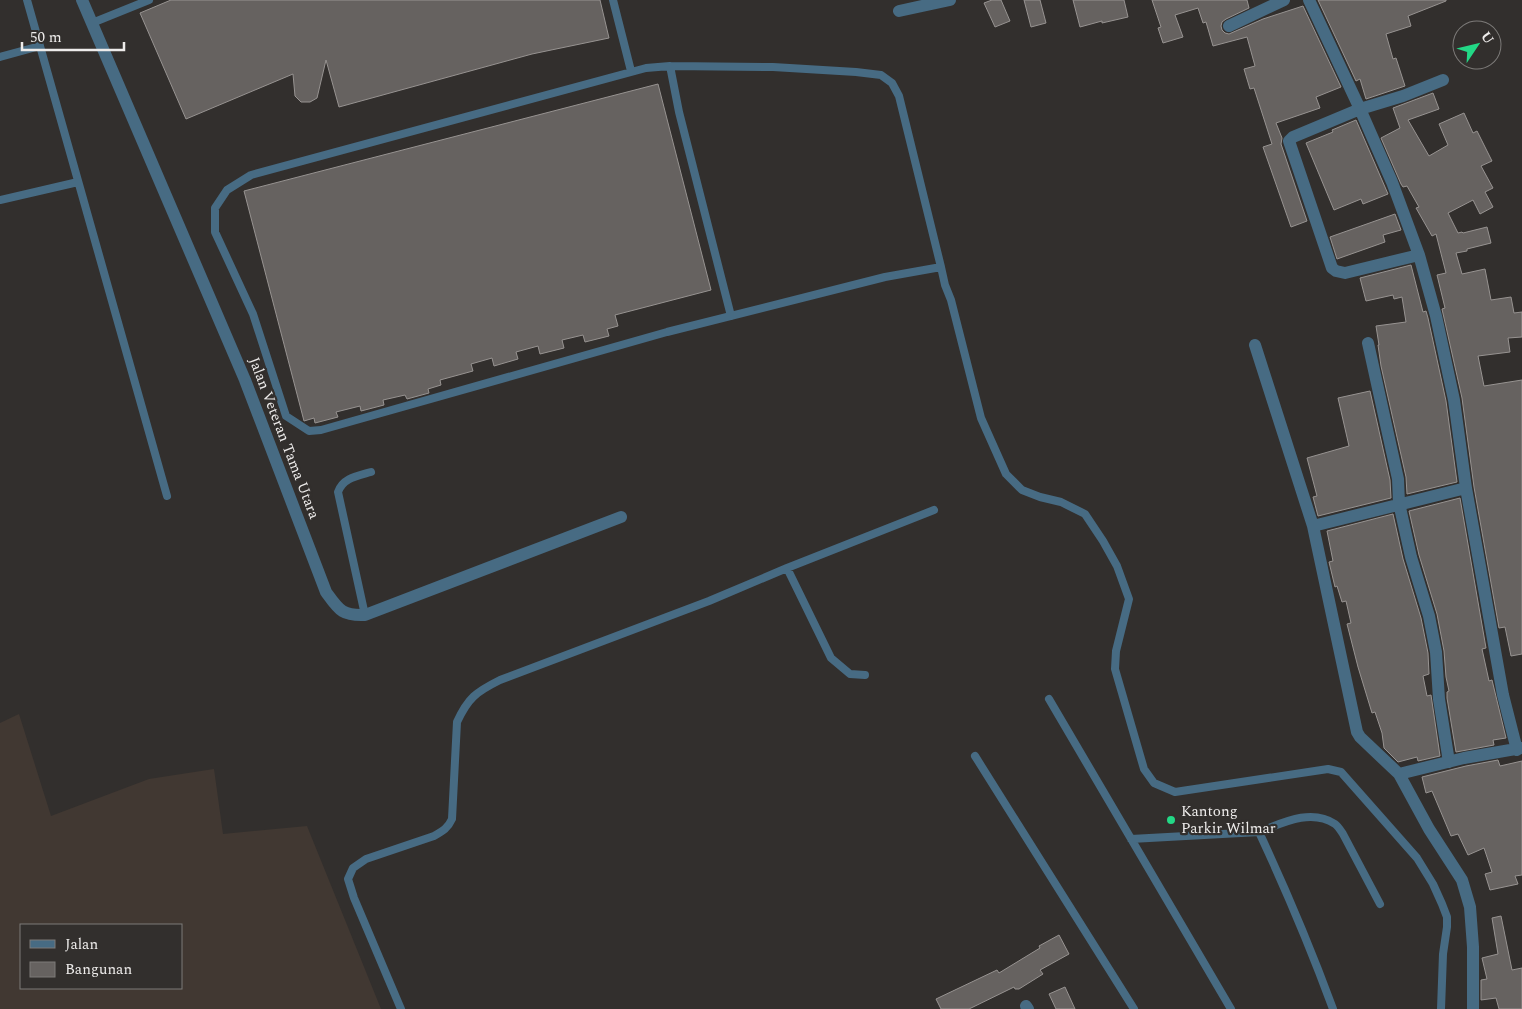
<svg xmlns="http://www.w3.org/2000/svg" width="1522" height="1009" viewBox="0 0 1522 1009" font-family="Spectral,serif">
<rect width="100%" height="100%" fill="#322f2d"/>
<path fill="#413832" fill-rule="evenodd" d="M19,714l32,102 98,-37 65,-10 9,65 84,-8 74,183h-381v-286zM181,925v63h-160v-63z"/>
<path fill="#666260" stroke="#979391" d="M171,0h429l9,38 -77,16 -193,53 -13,-47 -9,38 -7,4h-9l-6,-6 -2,-22 -107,45 -46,-106z
M992,0h9l9,21 -15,6 -11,-24z
M1024,0h16l6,23 -15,4z
M1073,0h51l4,17 -26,6v-2l-22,6z
M1152,0h95l2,8 -23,11 -4,3 -1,4 1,4 3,3 4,1 34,-15 40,-13 38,81 -25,10 4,11 -44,15 6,15 -1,6 26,77 -16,6 -28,-80 9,-3 -18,-56 -4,1 -6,-20 11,-3 -8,-29 -34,9 -7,-24 -3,1 -5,-15 -23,7 8,22 -20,6 -5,-15 3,-1z
M1318,0h128v1l-38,15 3,10 -25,8 7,25 3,-1 9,28 -39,13 -6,-20 -4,2z
M658,84l53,206 -96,25 3,11 -11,3 2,7 -24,6 -2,-7 -21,5 2,8 -24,6 -2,-8 -22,6 2,7 -24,7 -2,-8 -21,6 2,7 -33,9 1,5 -13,4 1,4 -22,6 -2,-4 -22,5 1,5 -23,6 -1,-5 -24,6 2,5 -23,6 -1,-5 -10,3 -60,-230z
M1433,93l6,16 -31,11 21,36 19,-11 -9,-21 25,-11 9,20 4,-2 15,30 -11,5 12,22 -8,4 8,15 -13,7 -7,-14 -25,13 10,20 4,-1 1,1 24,-6 4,16 -24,6v2l-11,2 6,21 23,-5 6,31 20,-3 3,16 8,-1v25l-14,1 2,14 -32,4 6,30 38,-6v274l-11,2 -6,-29 -6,1 -25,-141 -12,-89 -20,-89 3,-1 -8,-33 9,-2 -10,-39 -4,2 -16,-28 3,-1 -12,-21 -4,1 -2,-3 -20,-46 19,-10 -7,-20z
M1356,120l32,74 -25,10 -2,-5 -27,11 -28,-67 27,-11 -1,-2z
M1395,214l6,16 -18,5 2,7 -48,17 -7,-22z
M1411,265l12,47 3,-1 2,7 18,83 11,81 -50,12 -1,-17 -25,-111 -3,-21h1l-3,-19 30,-4 -4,-25 -8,2 -1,-4 -27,6 -6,-23z
M1370,391l20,89 1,18 -73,18 -5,-19 4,-1 -10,-38 42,-12 -11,-48z
M1460,498l26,150 -4,1 7,32 3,-1 14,58 -13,2 1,5 -38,7 -9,-54v-6l2,-1 -3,-14 -2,-26 -7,-37 -18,-59 -10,-44z
M1393,514l10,45 18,59 7,35 1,21 -6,2 4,20 4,-1 9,61 -22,5 -1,-4 -19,5 -14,-14 -2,-15 -7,-21 -3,1 -14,-46 -11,-43 4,-1 -5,-22 -4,1 -5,-16 -2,1 -6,-25 4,-1 -6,-30z
M1498,760l2,6 22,-5v114l-7,1 3,8 -28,6 -5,-16 7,-2 -8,-24 -16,7 -10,-21 -7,2 -19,-45 -6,2 -4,-16 44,-11z
M1501,916l11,54 10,-2v41h-23l-3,-11 -15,2v-20l6,-1 -5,-21 16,-4 -6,-36z
M1059,935l10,19 -29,16 3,4 -24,15h-4l-1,-2 -45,22h-28l-5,-10 61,-29 2,3 41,-25 -1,-2z
M1065,987l10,22h-19l-7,-15z"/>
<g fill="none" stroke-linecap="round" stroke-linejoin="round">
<path stroke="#476b83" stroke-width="8" d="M27,0l140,496
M613,0l18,71
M92,23l57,-23
M0,57l40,-11
M670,66l103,1 83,5 25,3 11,8 7,13 42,171
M0,200l78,-18
M731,316l-52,-204 -9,-46 -24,2 -395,107 -24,15 -12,18v24l38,82 33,102 23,15 12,-1 346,-98 218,-55 56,-10 4,18 6,15 30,118 25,56 16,16 18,7 21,5 24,12 18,27 14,25 12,33 -13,52 -1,18 29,100 10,14 21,9 153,-23 13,3 76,86 16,26 9,20 5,13v10l-4,27 -2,55
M787,568l44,90 19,16 15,1
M365,615l-27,-123c5,-14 19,-16 33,-20
M1049,699l182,310
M975,756l159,253
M1259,832c23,-9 52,-24 76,-8 3,2 6,7 8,10l37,70
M1131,839l128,-7c27,58 52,117 74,177
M401,1009l-47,-111 -6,-19 5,-11 13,-9 68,-23c9,-5 14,-8 18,-17l5,-97c11,-24 19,-30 43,-42l209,-79 78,-33 147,-58"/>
<path stroke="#476b83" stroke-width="12" d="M82,0l163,380 81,212c13,18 16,24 39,23l256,-98
M1309,0l51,109 -67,28 -4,4 43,127 4,3 9,2 74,-18
M899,11l51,-11
M1229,26l55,-26
M1443,80l-40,16 -43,13 32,73 27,73 17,61 18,84 12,88 37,207 14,55
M1368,343l30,136 1,24 12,54 18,59 7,36 3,47 10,63
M1255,345l58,181 44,206 3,5 39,37 30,55 33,51 8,27 3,40v62
M1313,526l153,-38
M1399,774l65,-16 58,-10
M1026,1006l2,3"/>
</g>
<circle fill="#23d886" stroke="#322f2d" stroke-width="2" cx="1171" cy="820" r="5"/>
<g text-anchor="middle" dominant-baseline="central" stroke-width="4.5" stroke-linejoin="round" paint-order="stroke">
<g font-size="15" fill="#eeeceb" stroke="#322f2d">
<text transform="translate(284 438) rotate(69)">Jalan Veteran Tama Utara</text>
</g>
<g font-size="15" fill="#eeeceb" stroke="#322f2d" text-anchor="start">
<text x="1181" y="811">Kantong<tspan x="1181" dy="17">Parkir Wilmar</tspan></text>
</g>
</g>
<rect x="20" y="924" width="162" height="65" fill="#322f2d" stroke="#7d7b79"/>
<rect x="30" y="940" width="25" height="8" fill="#476b83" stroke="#7d7b79"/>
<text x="65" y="949" font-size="15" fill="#eeeceb">Jalan</text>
<rect x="30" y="962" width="25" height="15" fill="#666260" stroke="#7d7b79"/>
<text x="65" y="974" font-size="15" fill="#eeeceb">Bangunan</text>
<g transform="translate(1477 45) rotate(55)"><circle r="24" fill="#322f2d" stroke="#7d7b79"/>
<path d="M0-4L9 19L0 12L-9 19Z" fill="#23d886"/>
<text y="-8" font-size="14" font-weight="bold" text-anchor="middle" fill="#eeeceb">U</text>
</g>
<path d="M22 42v8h102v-8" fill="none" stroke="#eeeceb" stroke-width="2.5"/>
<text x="30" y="42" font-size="15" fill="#eeeceb" stroke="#322f2d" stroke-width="4" paint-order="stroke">50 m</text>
</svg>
